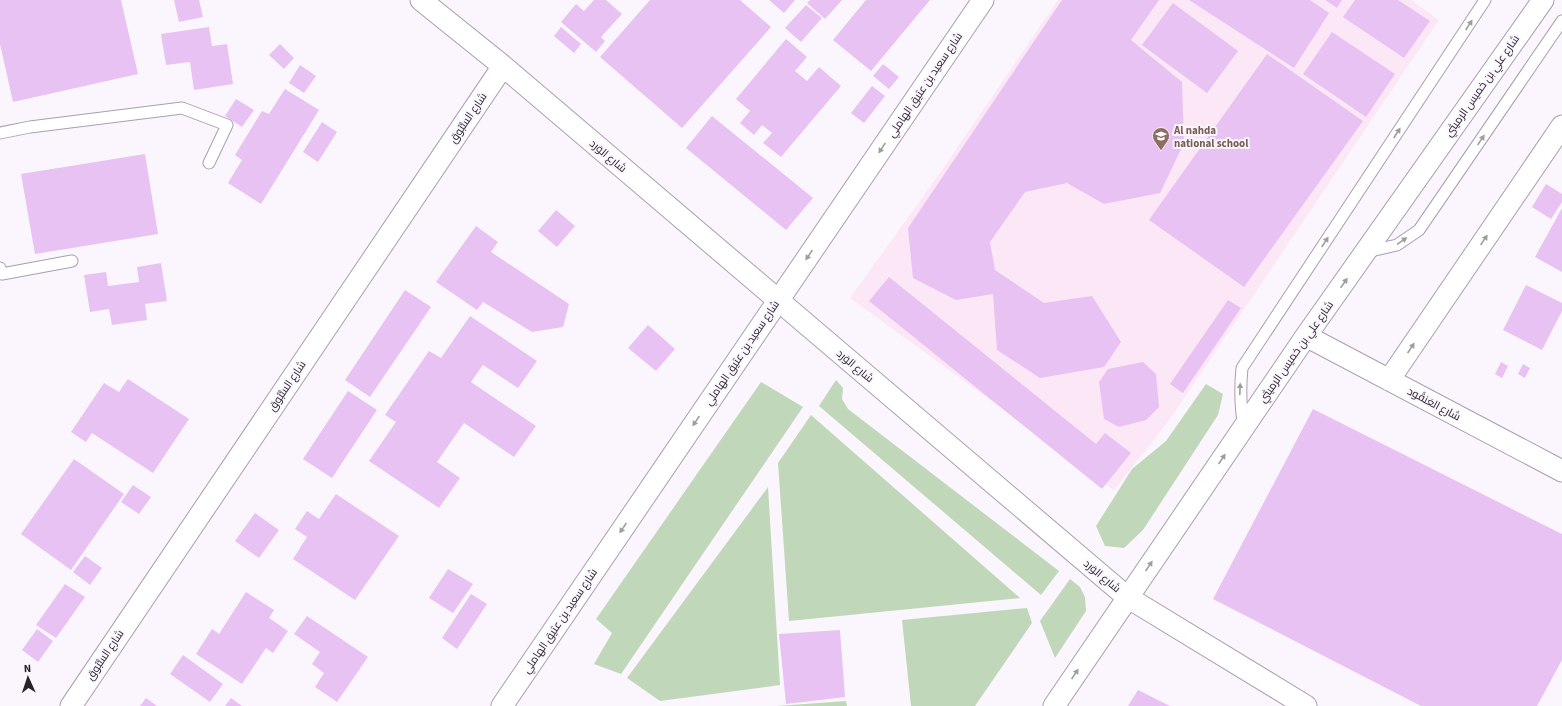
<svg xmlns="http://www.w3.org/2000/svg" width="1562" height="706" viewBox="0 0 1562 706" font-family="'Source Sans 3',Cairo,sans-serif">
<rect width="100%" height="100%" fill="#fbf6fd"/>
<path fill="#fce7f6" d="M1058,0h353l28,20 -271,402 -54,68 -264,-192 90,-125z"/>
<path fill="#c1d7b9" d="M836,380l7,8 -1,11 6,10 211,162 -18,24 -222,-189z
M761,382l42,25 -182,267 -27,-10 18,-31 -16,-14z
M1206,384l17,10 -5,21 -75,115 -19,18 -19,-2 -9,-20 36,-57 34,-28z
M811,415l209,183 -231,23 -11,-158z
M768,487l12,198 -120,16 -33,-23z
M1070,579l10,8 5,10 1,14 -31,47 -15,-37z
M1027,608l5,15 -57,83h-64l-9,-86z
M846,701l1,5h-70z"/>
<path fill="#e7c2f2" d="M0,0h121l17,74 -125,28 -13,-58z
M174,0h25l4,17 -24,5z
M594,0h12l16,14 -21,23 4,4 -9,11 -35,-30 15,-18 8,7z
M650,0h90l31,27 -89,101 -82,-71z
M769,0h26l-11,13z
M810,0h32l-17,19 -18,-16z
M866,0h64l-59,71 -38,-31z
M1062,0h97l-28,40 51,42 2,61 -24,50 -56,11 -37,-21 -42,9 -35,50 5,28 49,33 48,-7 29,46 -17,25 -64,11 -43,-28 -4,-56 -37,6 -43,-22 -5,-50z
M1189,0h121l19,13 -35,55z
M1325,0h17l-5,8z
M1355,0h43l32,21 -26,37 -61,-41z
M1173,3l65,48 -31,42 -65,-48z
M806,5l16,13 -21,24 -16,-14z
M209,27l3,19 15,-2 6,40 -39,6 -4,-28 -24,3 -5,-31z
M561,27l20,17 -7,9 -20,-17z
M1332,32l63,42 -29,43 -63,-43z
M786,39l21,18 -12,14 12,10 12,-14 22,19 -60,71 -18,-14 9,-10 -10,-8 -8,10 -14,-12 10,-12 -14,-12z
M280,44l14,14 -10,11 -15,-14z
M1267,54l96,67 -119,166 -95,-67z
M883,64l16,13 -10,12 -16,-13z
M300,65l16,11 -12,17 -15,-10z
M872,86l13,10 -21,27 -13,-10z
M285,89l34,21 -58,94 -33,-21 14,-23 -7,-5 27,-44 7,3z
M236,99l18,11 -12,17 -17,-11z
M712,116l101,82 -27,32 -100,-82z
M322,122l15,10 -19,30 -15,-10z
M145,154l13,80 -123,20 -14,-80z
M1546,184l16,10v8l-11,17 -19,-12z
M1562,208v64l-27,-15z
M556,210l19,16 -18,21 -19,-16z
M476,226l22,16 -7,10 78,52 -6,23 -31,5 -49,-30 -6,8 -41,-28z
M161,263l6,38 -22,3 2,16 -35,5 -3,-16 -19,3 -6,-37 22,-3 2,14 31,-4 -2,-15z
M889,277l207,167 9,-11 26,20 -29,36 -233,-188z
M1526,285l36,18v8l-20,39 -39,-20z
M405,290l26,17 -61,90 -25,-17z
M1228,300l13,8 -58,85 -13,-9z
M470,316l67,45 -19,27 -35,-23 -12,17 65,44 -22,31 -50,-34 -27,39 23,16 -21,30 -70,-47 27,-39 -11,-7 44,-64 12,7z
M648,325l27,24 -19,22 -28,-23z
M1143,362l13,12 3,33 -13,13 -27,7 -15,-8 -5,-37 9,-13z
M1501,362l7,4 -6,12 -7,-4z
M1523,364l7,4 -5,10 -7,-4z
M128,379l61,40 -36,54 -61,-40 -6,9 -15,-10 33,-49 15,9z
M348,391l29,19 -45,68 -29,-19z
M1313,409l249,125v126l-25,46h-116l-208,-107z
M74,459l50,35 -53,76 -50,-36z
M133,485l18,12 -12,17 -18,-12z
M336,494l63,42 -44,64 -62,-41 14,-22 -12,-8 12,-18 12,8z
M255,513l24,17 -20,28 -24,-17z
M85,556l17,12 -12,17 -17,-13z
M448,569l25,15 -20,29 -24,-15z
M65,584l20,13 -29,41 -20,-13z
M246,592l28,18 -5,8 19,13 -15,22 -7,-5 -24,36 -46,-30 16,-25 7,5z
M471,594l16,10 -30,45 -15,-11z
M307,616l61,41 -31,45 -22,-15 9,-14 -12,-9 8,-12 -26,-18z
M37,629l16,12 -15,21 -16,-12z
M840,630l5,67 -59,7 -7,-70z
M183,655l40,29 -13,18 -40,-28z
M1138,690l32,16h-42z
M146,698l11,8h-17z
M231,698l11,8h-17z"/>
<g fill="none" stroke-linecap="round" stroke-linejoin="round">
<defs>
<path id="lane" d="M0,133l30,-6 152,-19 45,17 -18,38
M1366,252l31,-7 22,-15 143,-209
M0,268l2,6 70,-13
M1244,427c-4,-21 -4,-39 -2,-59l243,-368"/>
<path id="street" d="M421,0l82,66 624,531 179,109
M1306,336l256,135
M1389,380l173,-254
M71,706l432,-640
M502,706l481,-706
M1054,706l252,-370 237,-336"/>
</defs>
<use href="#lane" stroke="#ab9eaf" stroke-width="13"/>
<use href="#street" stroke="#ab9eaf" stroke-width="23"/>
<use href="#lane" stroke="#fff" stroke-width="11"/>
<use href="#street" stroke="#fff" stroke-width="21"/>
</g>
<defs><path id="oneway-solid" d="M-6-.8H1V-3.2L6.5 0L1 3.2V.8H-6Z"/></defs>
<g fill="#9e9c9f">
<use href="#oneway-solid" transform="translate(1469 25) rotate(-57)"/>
<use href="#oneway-solid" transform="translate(1397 133) rotate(-57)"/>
<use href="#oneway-solid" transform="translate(1481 140) rotate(-56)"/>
<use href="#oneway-solid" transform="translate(882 148) rotate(124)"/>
<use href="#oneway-solid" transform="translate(1484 240) rotate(-56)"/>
<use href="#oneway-solid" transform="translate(1402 241) rotate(-34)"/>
<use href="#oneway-solid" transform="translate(1325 242) rotate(-57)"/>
<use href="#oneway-solid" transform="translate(809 255) rotate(124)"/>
<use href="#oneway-solid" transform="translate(1344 283) rotate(-55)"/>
<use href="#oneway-solid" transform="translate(1411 348) rotate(-56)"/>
<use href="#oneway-solid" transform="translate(1240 389) rotate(-88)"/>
<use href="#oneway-solid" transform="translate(696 421) rotate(124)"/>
<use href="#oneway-solid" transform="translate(1222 459) rotate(-56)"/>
<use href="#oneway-solid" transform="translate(623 528) rotate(124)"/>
<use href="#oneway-solid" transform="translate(1149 566) rotate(-56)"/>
<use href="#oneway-solid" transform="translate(1075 674) rotate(-56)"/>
</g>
<defs>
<symbol id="school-pin" viewBox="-11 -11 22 30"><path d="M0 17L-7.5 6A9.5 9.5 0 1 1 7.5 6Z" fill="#8d6e63" stroke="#fbf6fd"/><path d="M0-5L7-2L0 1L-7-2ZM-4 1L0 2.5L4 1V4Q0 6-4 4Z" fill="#fff"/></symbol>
</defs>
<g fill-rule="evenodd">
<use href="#school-pin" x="1151" y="126" width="20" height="27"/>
</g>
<g text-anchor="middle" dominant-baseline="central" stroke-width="4" stroke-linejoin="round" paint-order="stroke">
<g font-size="11" fill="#282229" stroke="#fbf6fd">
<text transform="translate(925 85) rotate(-56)">شارع سعيد بن عتيق الهاملي</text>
<text transform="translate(1482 86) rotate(-55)">شارع علي بن خميس الرميثي</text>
<text transform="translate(468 118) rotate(-56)">شارع السُّبُوق</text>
<text transform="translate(608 156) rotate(40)">شارع الوَرد</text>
<text transform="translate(1296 352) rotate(-55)">شارع علي بن خميس الرميثي</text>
<text transform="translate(742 353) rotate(-56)">شارع سعيد بن عتيق الهاملي</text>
<text transform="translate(855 366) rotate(40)">شارع الوَرد</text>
<text transform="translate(287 386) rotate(-56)">شارع السُّبُوق</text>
<text transform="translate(1434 404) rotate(28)">شارع العَنقُود</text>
<text transform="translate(1102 576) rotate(40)">شارع الوَرد</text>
<text transform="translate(560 621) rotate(-56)">شارع سعيد بن عتيق الهاملي</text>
<text transform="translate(105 655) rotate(-56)">شارع السُّبُوق</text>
</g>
<g font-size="11" font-weight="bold" fill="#785e54" stroke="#fbf6fd" text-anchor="start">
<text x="1174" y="130">Al nahda<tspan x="1174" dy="13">national school</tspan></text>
</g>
</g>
<g transform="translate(28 678) rotate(357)" stroke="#fbf6fd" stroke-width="3" paint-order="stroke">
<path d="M0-3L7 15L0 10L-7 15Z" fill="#282229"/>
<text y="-6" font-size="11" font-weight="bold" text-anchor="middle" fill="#282229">N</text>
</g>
</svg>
